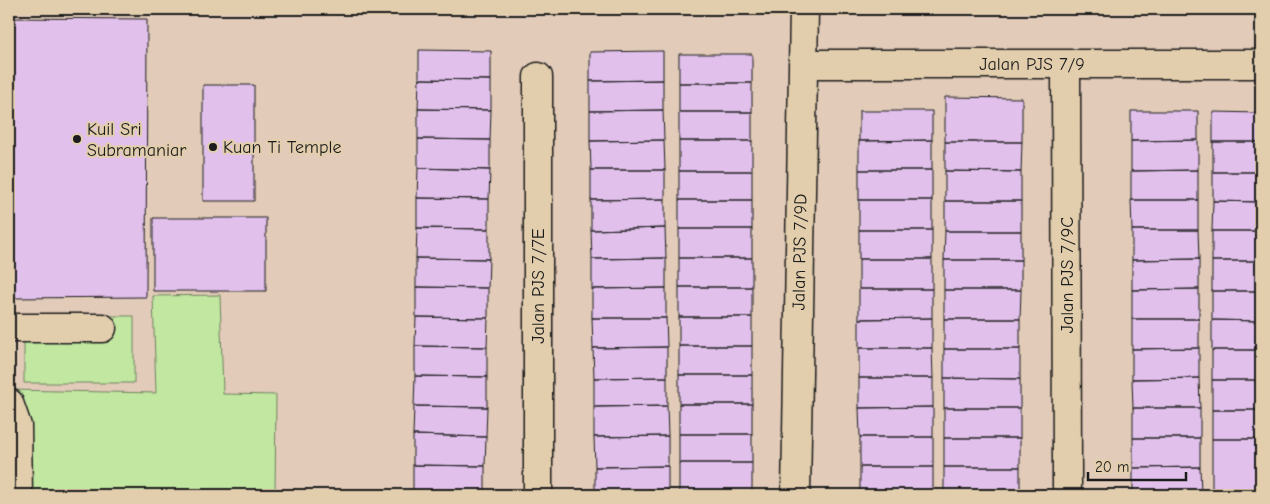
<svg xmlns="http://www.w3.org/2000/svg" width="1270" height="504" viewBox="0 0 1270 504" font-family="'Comic Neue',sans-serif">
<rect width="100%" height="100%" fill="#e2cbb9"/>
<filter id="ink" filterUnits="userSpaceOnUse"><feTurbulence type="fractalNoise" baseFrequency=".02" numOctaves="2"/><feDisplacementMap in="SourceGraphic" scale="10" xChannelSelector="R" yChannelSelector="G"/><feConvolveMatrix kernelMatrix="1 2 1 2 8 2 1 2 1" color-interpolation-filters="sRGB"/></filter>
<g filter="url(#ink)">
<path fill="#c1e7a1" stroke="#6e825e" d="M220,295l3,99 53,1 -1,100h-266v-105l147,3 -3,-97z
M24,316h110v67h-110z"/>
<path fill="#e1c0ec" stroke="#1c1c1c" d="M9,18l138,1 -1,278 -137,1z
M419,50l72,1v29l-72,-1z
M663,51v29l-73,1v-29z
M679,54h73v29h-73z
M419,79l72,1v30l-73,-1z
M663,80v30l-73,1v-30z
M679,83h73v29h-73z
M203,85h51v116h-51z
M945,97l77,1v44h-77z
M418,109l73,1 -1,30 -72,-1z
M663,110l1,30 -74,1v-30z
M859,111h73v29l-73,1z
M1131,111h67v29l-67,1z
M679,112h73v29h-73z
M1213,112l48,1v29h-48z
M418,139l72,1v30l-72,-2z
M664,140l1,30h-74l-1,-29z
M932,140v30h-73v-29z
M1198,140v30l-67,1v-30z
M679,141h73v30h-73z
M945,142h77l-1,30 -76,-1z
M1213,142h48v30h-48z
M418,168l72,2 -1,29 -72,-1z
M591,170h74v29l-74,1z
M859,170h73v30h-73z
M1198,170v30h-67v-29z
M679,171h73v29h-73z
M945,171l76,1v29h-76z
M1213,172h48v30l-48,-1z
M417,198l72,1v30l-72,-1z
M665,199v29l-74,2v-30z
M679,200h73v29h-73z
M859,200h73v30h-73z
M1131,200h67v30h-66z
M945,201h76v30h-76z
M1213,201l48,1v29h-49z
M153,218h113v73h-113z
M417,228l72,1v30l-73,-1z
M665,228l1,30 -74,1 -1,-29z
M679,229h73v29h-73z
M859,230h73v29h-73z
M1132,230h66l1,29 -67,1z
M945,231h76v29h-77z
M1212,231h49v30h-49z
M416,258l73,1 -1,29 -72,-1z
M666,258v30l-74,1v-30z
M679,258h73v29h-73z
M859,259h73v30h-73z
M1199,259v30l-67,1v-30z
M944,260h77v30h-77z
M1212,261h49v30h-49z
M416,287l72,1v30l-72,-1z
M679,287h73v30h-73z
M666,288v30h-74v-29z
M859,289h73v29l-73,1z
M1199,289v30h-67v-29z
M944,290h77l-1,29h-76z
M1212,291h49v30l-49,-1z
M416,317l72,1 -1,29 -72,-1z
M679,317h73v29h-73z
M592,318h74l1,29 -74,1z
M932,318v30h-73v-29z
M944,319h76v30h-76z
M1132,319h67v29l-67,1z
M1212,320l49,1v29h-49z
M415,346l72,1v30l-72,-1z
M679,346h73v29h-73z
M667,347v30l-73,1 -1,-30z
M859,348h73l1,30h-74z
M1199,348v30l-67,1v-30z
M944,349h76v30l-76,-1z
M1212,350h49v30h-49z
M679,375h73v29h-73z
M415,376l72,1v30l-73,-1z
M667,377v29l-73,1v-29z
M859,378h74v29l-74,1z
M944,378l76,1v29h-76z
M1199,378l1,30h-67l-1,-29z
M1212,380h49v30h-49z
M679,404h73v30h-73z
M414,406l73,1 -1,30 -73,-2z
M667,406l1,30 -74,1v-30z
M933,407v30h-73l-1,-29z
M944,408h76v30h-76z
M1133,408h67v30h-67z
M1212,410h49v29h-49z
M679,434h73v29h-73z
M413,435l73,2 -1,29 -72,-1z
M668,436v30l-73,1 -1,-30z
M860,437h73v30h-73z
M944,438h76v29h-76z
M1133,438h67v29l-67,1z
M1212,439h49v56h-49z
M679,463h73v29h-73z
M413,465l72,1v29h-72z
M668,466v29h-73v-28z
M860,467h73v28h-73z
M944,467h76v28h-76z
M1200,467l1,28h-68v-27z
M679,492h73v3h-73z"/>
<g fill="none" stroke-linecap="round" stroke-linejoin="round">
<defs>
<path id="minor" d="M803,64h458
M1066,64l1,422
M538,77v418
M9,328h93
M9,403l8,23 1,69
M796,495l8,-486"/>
</defs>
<use href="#minor" stroke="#1c1c1c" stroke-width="31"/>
<use href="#minor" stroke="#e2ceac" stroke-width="28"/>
</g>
</g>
<g fill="#1c1c1c" stroke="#e2ceac" stroke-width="2">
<circle cx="77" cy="139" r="5"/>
<circle cx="213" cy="147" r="5"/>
</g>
<g text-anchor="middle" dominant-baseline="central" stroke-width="4" stroke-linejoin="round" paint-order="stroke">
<g font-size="18" fill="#1c1c1c" stroke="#e2ceac">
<text x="1032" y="64">Jalan PJS 7/9</text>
<text transform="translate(800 252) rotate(-89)">Jalan PJS 7/9D</text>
<text transform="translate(1067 275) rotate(-90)">Jalan PJS 7/9C</text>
<text transform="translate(538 286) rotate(-90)">Jalan PJS 7/7E</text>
</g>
<g font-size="18" fill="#1c1c1c" stroke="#e2ceac" text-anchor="start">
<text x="87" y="129">Kuil Sri<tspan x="87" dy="21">Subramaniar</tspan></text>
<text x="223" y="147">Kuan Ti Temple</text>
</g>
</g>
<rect width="1270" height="504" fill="none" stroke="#e2ceac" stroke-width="30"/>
<rect x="15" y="15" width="1240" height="474" fill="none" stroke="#1c1c1c" stroke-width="2" filter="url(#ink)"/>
<path d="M1088 472v8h98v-8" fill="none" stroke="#1c1c1c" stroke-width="2.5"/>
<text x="1095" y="472" font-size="15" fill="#1c1c1c" stroke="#e2ceac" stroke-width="4" paint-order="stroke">20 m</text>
</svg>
